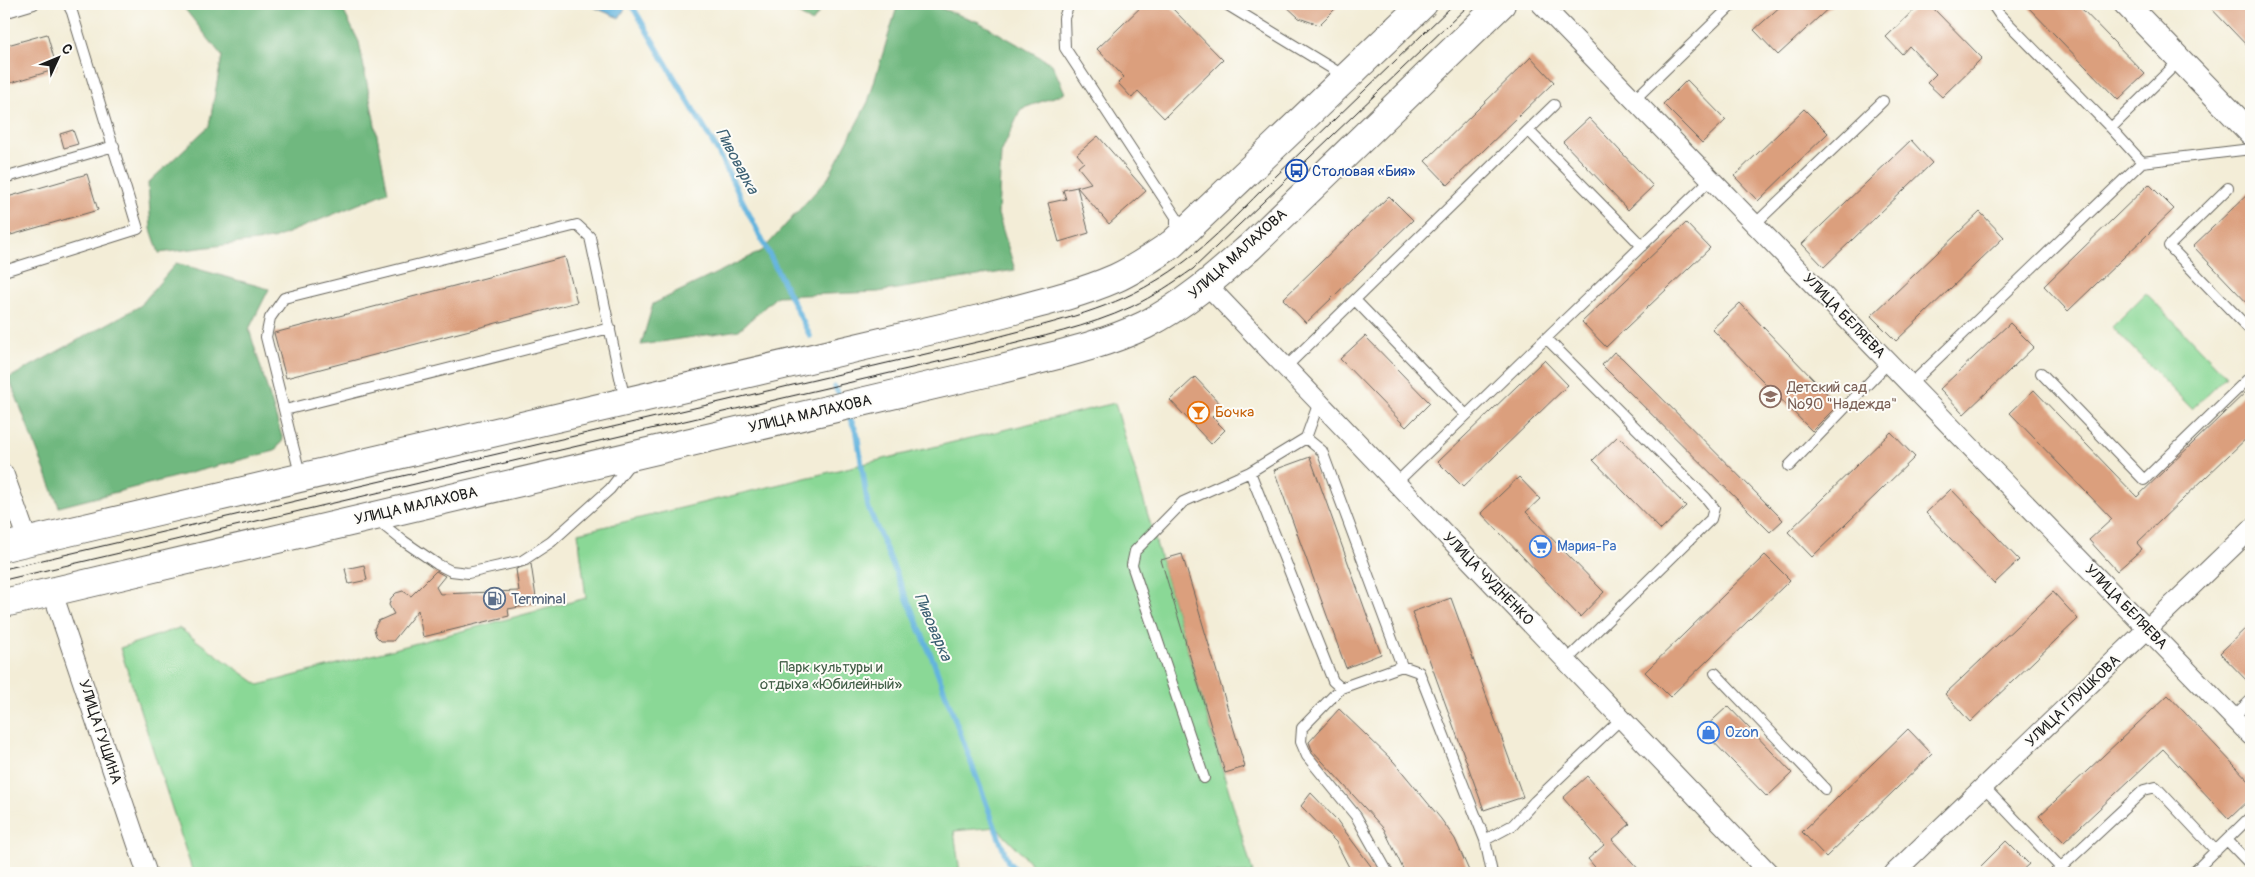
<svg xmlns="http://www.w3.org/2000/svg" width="2255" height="877" viewBox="0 0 2255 877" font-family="Pangolin,sans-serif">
<rect width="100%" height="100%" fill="#fdfcf7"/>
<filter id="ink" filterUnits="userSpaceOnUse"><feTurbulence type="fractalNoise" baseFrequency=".02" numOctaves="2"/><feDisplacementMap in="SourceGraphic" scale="10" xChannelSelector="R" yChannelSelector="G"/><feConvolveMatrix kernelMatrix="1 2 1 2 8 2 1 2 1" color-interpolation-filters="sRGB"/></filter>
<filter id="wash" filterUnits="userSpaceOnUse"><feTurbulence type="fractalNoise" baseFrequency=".0096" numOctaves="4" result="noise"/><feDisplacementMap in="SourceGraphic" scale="20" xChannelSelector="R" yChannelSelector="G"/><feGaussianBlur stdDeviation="1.12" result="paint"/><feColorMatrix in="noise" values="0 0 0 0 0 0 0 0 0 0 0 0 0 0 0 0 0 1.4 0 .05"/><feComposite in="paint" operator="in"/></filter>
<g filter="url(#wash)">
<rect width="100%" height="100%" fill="#f3edd7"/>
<path fill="#8ad896" stroke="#537a59" d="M2146,293l80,83 -34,33 -80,-82z
M1115,403l138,470h-213l-44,-46 -42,4 6,42h-767l-73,-225 59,-20 80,57 327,-87 -8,-65z"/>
<path fill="#6fb87f" stroke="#466a4e" d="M181,4h159l19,38 29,150 -115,47 -114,14 -8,-24 -3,-46 61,-57 13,-70z
M784,4h40l-12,19z
M898,4h30l51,18 73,42 13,29 -44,16 -20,44 -3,61 17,56 -137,22 -101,4 -38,34 -98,15 12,-41 109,-53 66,-73 40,-76z
M176,263l93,26 -20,40 34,111 -8,11 -216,56 -50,-129 131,-72z"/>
<path fill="#63b4de" stroke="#40687d" d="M587,4h41l-9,14z"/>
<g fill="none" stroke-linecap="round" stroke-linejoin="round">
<path stroke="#63b4de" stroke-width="5.5" d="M631,4l86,146 93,186
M835,387l6,12
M848,414l9,19 11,74 65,153 75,202 11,11"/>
</g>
<g id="blocks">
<path fill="#db9f7d" d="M1144,4h24l55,56 -59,58 -26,-27 -6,7 -14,-15 6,-6 -27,-28z
M1284,4h56l-21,21 -20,-7z
M1783,4h50l-55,51 -24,-25z
M1920,4h9l53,54 -40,39 -15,-14 9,-9 -27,-28 -7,8 -16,-17z
M2025,4h52l68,70 -27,26z
M2207,4h44v46z
M47,34l10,35 -53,16v-39z
M1531,57l23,25 -106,103 -23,-24z
M1687,80l39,40 -24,23 -39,-39z
M1804,109l24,24 -70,68 -24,-25z
M1589,118l64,68 -25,24 -65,-68z
M73,130l5,14 -14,4 -4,-14z
M1098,136l48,55 -37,33 -32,-37 14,-4 -13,-16 6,-5 -7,-8z
M1911,140l21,23 -108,104 -22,-23z
M87,174l11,36 -94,27v-39z
M2149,184l25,25 -106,102 -24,-25z
M1077,187l12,46 -30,9 -11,-39 18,-4 -3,-9z
M2251,191v116l-58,-61z
M1389,196l24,24 -107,103 -23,-24z
M1980,212l24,25 -108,104 -25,-25z
M1686,223l24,25 -104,99 -24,-25z
M565,257l12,45 -291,76 -12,-45z
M1740,303l98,102 -26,26 -100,-102z
M2010,323l24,24 -70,67 -24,-25z
M1365,336l65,67 -24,24 -66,-68z
M1614,352l8,6 161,162 -13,12 -168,-167z
M1544,360l24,25 -105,102 -25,-25z
M1195,377l28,30 -11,10 13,13 -14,14 -41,-44z
M2251,387v47l-114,109 5,6 -25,22 -28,-31 23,-21 -102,-106 24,-23 103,107z
M1891,432l24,25 -103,100 -24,-25z
M1618,436l68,70 -25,24 -68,-70z
M1310,457l71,197 -35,14 -72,-198z
M1519,477l21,22 -14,13 78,80 -24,25 -99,-104z
M1951,489l68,71 -25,24 -68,-71z
M1182,554l63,213 -20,6 -64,-213z
M1765,555l25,25 -120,117 -25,-25z
M531,564l6,40 -29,5 1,7 -86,21 -5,-27 -25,31h-12l-5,-5 -2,-7 4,-8 16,-7 -5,-9 2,-7 5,-5 7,-2 8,5 25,-25 9,5 -9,11 4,7 79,-3 -3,-22z
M364,565l3,15 -18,4 -4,-15z
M2053,592l25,27 -108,103 -25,-28z
M1451,598l72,199 -39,13 -72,-198z
M2251,623v62l-31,-32z
M2168,695l83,88v15l-22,21 -66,-70 -99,93 -25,-26z
M1728,706l64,67 -25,24 -65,-67z
M1339,709l55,53 47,57 14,20 15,34h-65l-21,-44 -72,-79 -3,-8z
M1908,729l24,25 -106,103 -24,-25z
M1587,776l43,48 -18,16 30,33h-42l-12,-14 16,-14 -41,-47z
M1311,793l25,26 40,54h-24l-16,-31 -35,-36z
M2006,841l23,23 -10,9h-45z"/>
</g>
</g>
<g filter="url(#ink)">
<use href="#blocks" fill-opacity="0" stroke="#67655d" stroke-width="1"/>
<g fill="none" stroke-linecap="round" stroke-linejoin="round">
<defs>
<path id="service" d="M1069,4l-5,14 1,30 111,169v17
M1226,4l120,73
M1992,4l7,10 112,114
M4,13l30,-9
M1634,100l99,-96
M1529,131l113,115
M2142,162l109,-13
M4,178l110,-32
M2228,188l-59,58 82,85
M1755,224l128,-123
M4,271l134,-42 -66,-217 -4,-8
M1355,300l111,115
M1546,338l160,160 8,10 -3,11 -145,142
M1286,367l268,-262
M2041,373l103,107 107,-104
M1910,385l232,-223 -31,-34 69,-68
M285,410l325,-82
M1306,438l16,13 80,215
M1789,466l100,-104
M1250,472l83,209 8,7 61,-22 17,6 66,168
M301,478l-35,-141 4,-19 14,-20 293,-73 13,12 35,164
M1396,483l315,-304
M377,520l25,20 35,24 14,7 17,2 54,-12 29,-19 59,-53 21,-27
M1715,673l110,116
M1341,688l-39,40 -1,14 6,14 49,60 32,57
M2233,717l18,-17
M1204,778l-72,-213 3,-14 48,-49 67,-30 56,-34 13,-36
M1984,787l77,81
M2227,840l24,25
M1492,873l-7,-33 28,-15 22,-24 86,-82
M2055,873l89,-83 12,-3 60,64
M2193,873l58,-57"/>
<path id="minor" d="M1541,4l710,732
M1207,285l562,588
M4,474l24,68
M52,591l95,282
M1894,873l357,-344"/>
<path id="tertiary" d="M2126,4l125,129"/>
<path id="primary" d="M4,547l980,-229c44,-12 91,-22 132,-40 20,-9 38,-22 56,-34l251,-240
M4,603l994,-233c49,-13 102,-23 147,-45 40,-20 72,-49 105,-78l251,-243"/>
</defs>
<use href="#service" stroke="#67655d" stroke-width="12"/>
<use href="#minor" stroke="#67655d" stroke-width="21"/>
<use href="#tertiary" stroke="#67655d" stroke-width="26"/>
<use href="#primary" stroke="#67655d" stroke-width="30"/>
<use href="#service" stroke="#fff" stroke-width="10"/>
<use href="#minor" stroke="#fff" stroke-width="19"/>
<use href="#tertiary" stroke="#fff" stroke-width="24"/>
<use href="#primary" stroke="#fff" stroke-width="28"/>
<path stroke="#1c1c1c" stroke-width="1" d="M4,569l986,-230c55,-15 115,-27 164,-57 46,-26 83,-68 120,-104 60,-58 120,-116 180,-174
M4,580l989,-231c46,-12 95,-22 138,-42 23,-11 42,-24 62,-38l277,-265"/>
</g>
</g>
<defs>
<symbol id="bus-ring" viewBox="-11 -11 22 22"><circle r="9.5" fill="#fdfcf7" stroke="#1a4fb4" stroke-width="1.5"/><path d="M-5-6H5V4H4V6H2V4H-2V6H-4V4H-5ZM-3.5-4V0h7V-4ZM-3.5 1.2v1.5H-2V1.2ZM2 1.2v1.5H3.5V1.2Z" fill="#1a4fb4"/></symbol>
<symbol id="school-ring" viewBox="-11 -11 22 22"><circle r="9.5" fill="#fdfcf7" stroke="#8d6e63" stroke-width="1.5"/><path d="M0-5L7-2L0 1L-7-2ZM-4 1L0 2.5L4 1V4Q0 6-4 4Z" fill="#8d6e63"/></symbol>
<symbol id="bar-ring" viewBox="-11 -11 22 22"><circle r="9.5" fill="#fdfcf7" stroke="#e8710a" stroke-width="1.5"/><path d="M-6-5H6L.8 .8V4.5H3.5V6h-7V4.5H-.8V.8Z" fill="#e8710a"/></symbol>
<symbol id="supermarket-ring" viewBox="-11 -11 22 22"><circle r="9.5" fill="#fdfcf7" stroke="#3f7fe0" stroke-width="1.5"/><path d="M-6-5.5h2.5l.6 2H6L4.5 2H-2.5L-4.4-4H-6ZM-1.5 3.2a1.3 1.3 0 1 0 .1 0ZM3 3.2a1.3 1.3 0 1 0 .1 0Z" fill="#3f7fe0"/></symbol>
<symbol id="fuel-ring" viewBox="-11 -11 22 22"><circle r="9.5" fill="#fdfcf7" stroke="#5c6f8a" stroke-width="1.5"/><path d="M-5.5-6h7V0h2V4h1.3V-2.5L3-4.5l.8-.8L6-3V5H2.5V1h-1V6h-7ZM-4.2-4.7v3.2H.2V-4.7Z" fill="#5c6f8a"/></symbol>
<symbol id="shop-ring" viewBox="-11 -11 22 22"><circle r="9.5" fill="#fdfcf7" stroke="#3f7fe0" stroke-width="1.5"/><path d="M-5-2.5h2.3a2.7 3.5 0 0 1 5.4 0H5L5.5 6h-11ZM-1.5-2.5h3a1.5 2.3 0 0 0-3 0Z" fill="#3f7fe0"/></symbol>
</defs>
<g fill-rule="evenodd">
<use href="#bus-ring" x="1284" y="158" width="25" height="25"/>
<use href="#school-ring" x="1758" y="384" width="25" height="25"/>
<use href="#bar-ring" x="1186" y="400" width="25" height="25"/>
<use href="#supermarket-ring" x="1528" y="534" width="25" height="25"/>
<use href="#fuel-ring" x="482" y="586" width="25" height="25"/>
<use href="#shop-ring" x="1696" y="720" width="25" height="25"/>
</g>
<g text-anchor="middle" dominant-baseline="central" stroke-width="4" stroke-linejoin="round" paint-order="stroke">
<g font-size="15" fill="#164399" stroke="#fdfcf7" text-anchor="start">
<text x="1312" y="171">Столовая «Бия»</text>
</g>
<g font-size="15" fill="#1c1c1c" stroke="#fdfcf7">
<text transform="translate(1238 254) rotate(-42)">УЛИЦА МАЛАХОВА</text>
<text transform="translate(1844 316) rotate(46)">УЛИЦА БЕЛЯЕВА</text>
<text transform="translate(810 414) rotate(-13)">УЛИЦА МАЛАХОВА</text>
<text transform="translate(416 506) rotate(-13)">УЛИЦА МАЛАХОВА</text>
<text transform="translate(1488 579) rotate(46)">УЛИЦА ЧУДНЕНКО</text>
<text transform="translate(2126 607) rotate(46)">УЛИЦА БЕЛЯЕВА</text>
<text transform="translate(2073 701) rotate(-44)">УЛИЦА ГЛУШКОВА</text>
<text transform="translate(100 732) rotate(72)">УЛИЦА ГУЩИНА</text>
</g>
<g font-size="15" fill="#785e54" stroke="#fdfcf7" text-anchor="start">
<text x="1787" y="387">Детский сад<tspan x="1787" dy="17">№90 "Надежда"</tspan></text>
</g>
<g font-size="15" fill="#c56008" stroke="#fdfcf7" text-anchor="start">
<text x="1215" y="412">Бочка</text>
</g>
<g font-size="15" fill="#366cbe" stroke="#fdfcf7" text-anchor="start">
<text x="1557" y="546">Мария-Ра</text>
<text x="1725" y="732">Ozon</text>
</g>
<g font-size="15" fill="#4e5e75" stroke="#fdfcf7" text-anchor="start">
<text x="511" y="599">Terminal</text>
</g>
<g font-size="15" fill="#425e47" stroke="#fdfcf7">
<text x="831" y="667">Парк культуры и<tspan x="831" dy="17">отдыха «Юбилейный»</tspan></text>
</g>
<g font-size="16" font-style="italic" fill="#3c6073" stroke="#fdfcf7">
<text transform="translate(737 161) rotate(62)">Пивоварка</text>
<text transform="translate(933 627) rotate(67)">Пивоварка</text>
</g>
</g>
<rect width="2255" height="877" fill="none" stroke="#fdfcf7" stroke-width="20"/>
<g transform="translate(58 58) rotate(46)" stroke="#fdfcf7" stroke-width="4" paint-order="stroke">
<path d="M0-4L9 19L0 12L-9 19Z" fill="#1c1c1c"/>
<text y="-8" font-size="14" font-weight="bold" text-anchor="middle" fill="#1c1c1c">С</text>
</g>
</svg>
